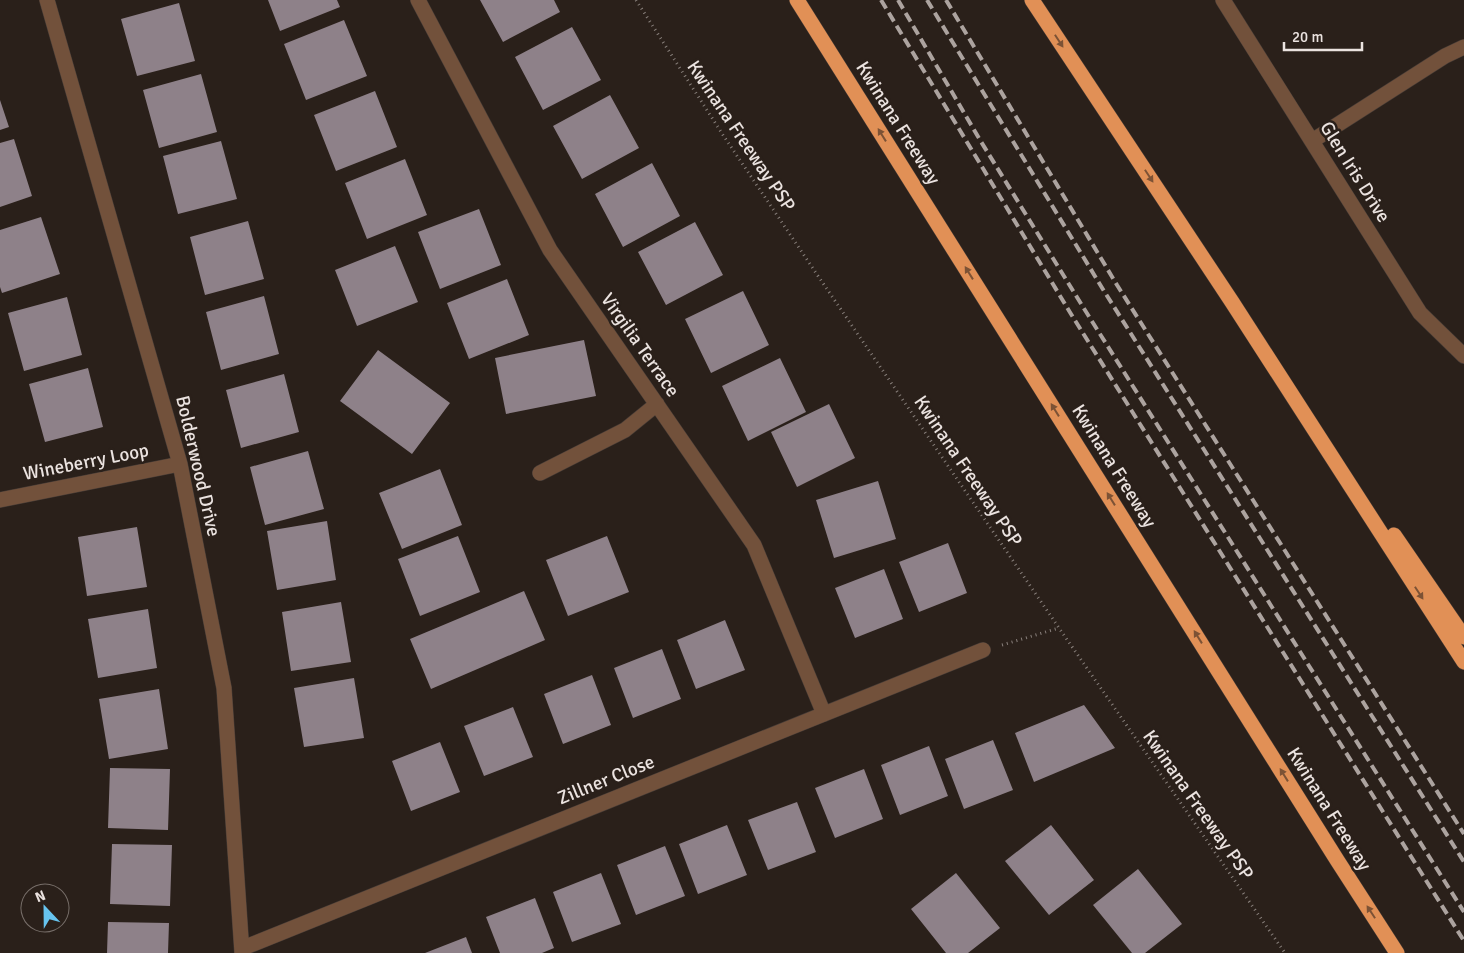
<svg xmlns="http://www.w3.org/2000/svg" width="1464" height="953" viewBox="0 0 1464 953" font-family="Signika,sans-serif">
<rect width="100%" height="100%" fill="#2a201a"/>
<path fill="#8e8189" d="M268,0h69l3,7 -60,24z
M480,0h74l6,12 -57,30z
M179,3l16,58 -58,15 -16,-57z
M344,20l23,56 -61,24 -22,-56z
M572,27l29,53 -58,30 -28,-53z
M201,74l16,58 -58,16 -16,-58z
M375,91l22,56 -61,24 -22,-56z
M610,95l29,53 -57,31 -29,-53z
M0,100l9,27 -9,3z
M14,139l18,57 -32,11v-64z
M221,141l16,58 -59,15 -15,-58z
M405,159l22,56 -60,24 -22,-56z
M652,163l28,53 -57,31 -28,-53z
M479,209l22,56 -61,24 -22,-57z
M41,217l19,57 -58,19 -2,-6v-57z
M248,221l16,58 -59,16 -15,-58z
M695,222l28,53 -57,30 -28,-53z
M395,246l23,56 -61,24 -22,-56z
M507,279l22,56 -60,24 -22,-56z
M743,291l26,54 -58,28 -26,-54z
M264,296l15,58 -58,16 -15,-58z
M67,297l15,58 -58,16 -16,-58z
M584,340l12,56 -90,18 -11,-56z
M378,350l72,53 -38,51 -72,-53z
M780,358l26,54 -58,29 -26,-55z
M88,368l15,59 -58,15 -16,-58z
M284,374l15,58 -58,16 -15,-58z
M829,404l26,54 -58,29 -26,-55z
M308,451l16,58 -59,16 -15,-58z
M440,469l22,56 -60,24 -23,-56z
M878,481l18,58 -62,19 -18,-58z
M327,521l9,59 -59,10 -10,-59z
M137,527l10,60 -60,9 -9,-59z
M458,536l22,56 -60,24 -22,-57z
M607,536l22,56 -61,24 -22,-56z
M948,543l19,50 -48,19 -20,-50z
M884,569l19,50 -48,19 -20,-50z
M524,591l21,49 -114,49 -21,-50z
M341,602l10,60 -60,9 -9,-59z
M148,609l9,59 -59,10 -10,-59z
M725,620l20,50 -49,19 -19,-49z
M662,649l19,50 -48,19 -19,-50z
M592,675l19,50 -48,19 -19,-50z
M354,678l10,60 -60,9 -10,-59z
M159,689l9,60 -59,10 -10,-60z
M1084,705l31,43 -81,34 -19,-49z
M513,707l20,50 -49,19 -20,-50z
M993,740l20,50 -49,19 -19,-50z
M440,742l20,50 -49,19 -19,-50z
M929,746l19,50 -48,19 -19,-50z
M110,768l60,1 -2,61 -60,-2z
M864,769l19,50 -48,19 -20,-50z
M797,802l19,50 -48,18 -20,-50z
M727,825l20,50 -49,19 -19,-50z
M1051,825l43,55 -45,35 -44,-54z
M112,844l60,1 -2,61 -60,-2z
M665,846l20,50 -49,19 -19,-50z
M1138,869l44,55 -37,29h-13l-39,-48z
M601,873l20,51 -49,18 -19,-50z
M956,873l44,55 -32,25h-22l-35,-44z
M535,898l19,50 -12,5h-42l-14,-36z
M108,922l61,1 -1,30h-61z
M466,937l6,16h-47z"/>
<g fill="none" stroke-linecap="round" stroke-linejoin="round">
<defs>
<path id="street" d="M47,0l133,464 44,224 18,265
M418,0l132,250 204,295 70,169
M1223,0l197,313 44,43
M1312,141l133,-85 19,-9
M540,473l85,-43 32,-26
M0,500l180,-36
M243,948l740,-298"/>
<path id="highway" d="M797,0l540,860 60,93
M1032,0l200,302 232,360
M1394,535l70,102"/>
</defs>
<use href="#street" stroke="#453b36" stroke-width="16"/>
<use href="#highway" stroke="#453b36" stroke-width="16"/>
<path stroke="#89807c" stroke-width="3" stroke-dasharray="1 4" stroke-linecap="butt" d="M636,0l87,135 93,138 243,355 226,325
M1002,645l57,-17"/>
<use href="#street" stroke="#72513b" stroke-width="15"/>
<use href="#highway" stroke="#e19056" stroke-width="15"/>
<path stroke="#aca39f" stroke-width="4" stroke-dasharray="10 5" stroke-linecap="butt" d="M881,0l190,314 393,627
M898,0l82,140 103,167 381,605
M927,0l177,291 360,571
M946,0l171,285 347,549"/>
</g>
<defs><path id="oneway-solid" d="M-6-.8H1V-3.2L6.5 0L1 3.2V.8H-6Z" transform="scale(1.25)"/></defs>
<g fill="#7c5235">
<use href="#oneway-solid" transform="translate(1059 41) rotate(57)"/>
<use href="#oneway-solid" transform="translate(882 135) rotate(-122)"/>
<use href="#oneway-solid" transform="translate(1149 176) rotate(57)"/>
<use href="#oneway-solid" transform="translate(969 273) rotate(-122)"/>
<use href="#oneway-solid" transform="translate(1055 410) rotate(-122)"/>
<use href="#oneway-solid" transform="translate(1111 499) rotate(-122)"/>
<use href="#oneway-solid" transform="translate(1419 593) rotate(57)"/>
<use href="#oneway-solid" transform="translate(1198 637) rotate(-122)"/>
<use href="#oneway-solid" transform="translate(1284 775) rotate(-122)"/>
<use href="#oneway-solid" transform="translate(1371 912) rotate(-123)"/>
</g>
<g text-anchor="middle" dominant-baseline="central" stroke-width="5" stroke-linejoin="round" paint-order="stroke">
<g font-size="19" fill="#ebe3e0" stroke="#2a201a">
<text transform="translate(898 123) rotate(58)">Kwinana Freeway</text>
<text transform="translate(741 136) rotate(56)">Kwinana Freeway PSP</text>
<text transform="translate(1355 172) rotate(58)">Glen Iris Drive</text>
<text transform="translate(640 345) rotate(55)">Virgilia Terrace</text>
<text transform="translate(86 462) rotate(-11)">Wineberry Loop</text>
<text transform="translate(198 466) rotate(77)">Bolderwood Drive</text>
<text transform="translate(1114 466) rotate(58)">Kwinana Freeway</text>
<text transform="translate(968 471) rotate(56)">Kwinana Freeway PSP</text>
<text transform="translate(606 780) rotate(-22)">Zillner Close</text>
<text transform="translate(1198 805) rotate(55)">Kwinana Freeway PSP</text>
<text transform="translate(1329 809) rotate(58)">Kwinana Freeway</text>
</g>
</g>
<g transform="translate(45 908) rotate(338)"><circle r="24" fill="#2a201a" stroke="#776e69"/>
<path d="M0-4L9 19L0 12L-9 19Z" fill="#67c4ef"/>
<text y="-8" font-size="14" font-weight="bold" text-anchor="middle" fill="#ebe3e0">N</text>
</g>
<path d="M1284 42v8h78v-8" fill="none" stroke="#ebe3e0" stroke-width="2.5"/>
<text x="1292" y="42" font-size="15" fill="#ebe3e0" stroke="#2a201a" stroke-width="4" paint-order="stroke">20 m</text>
</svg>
